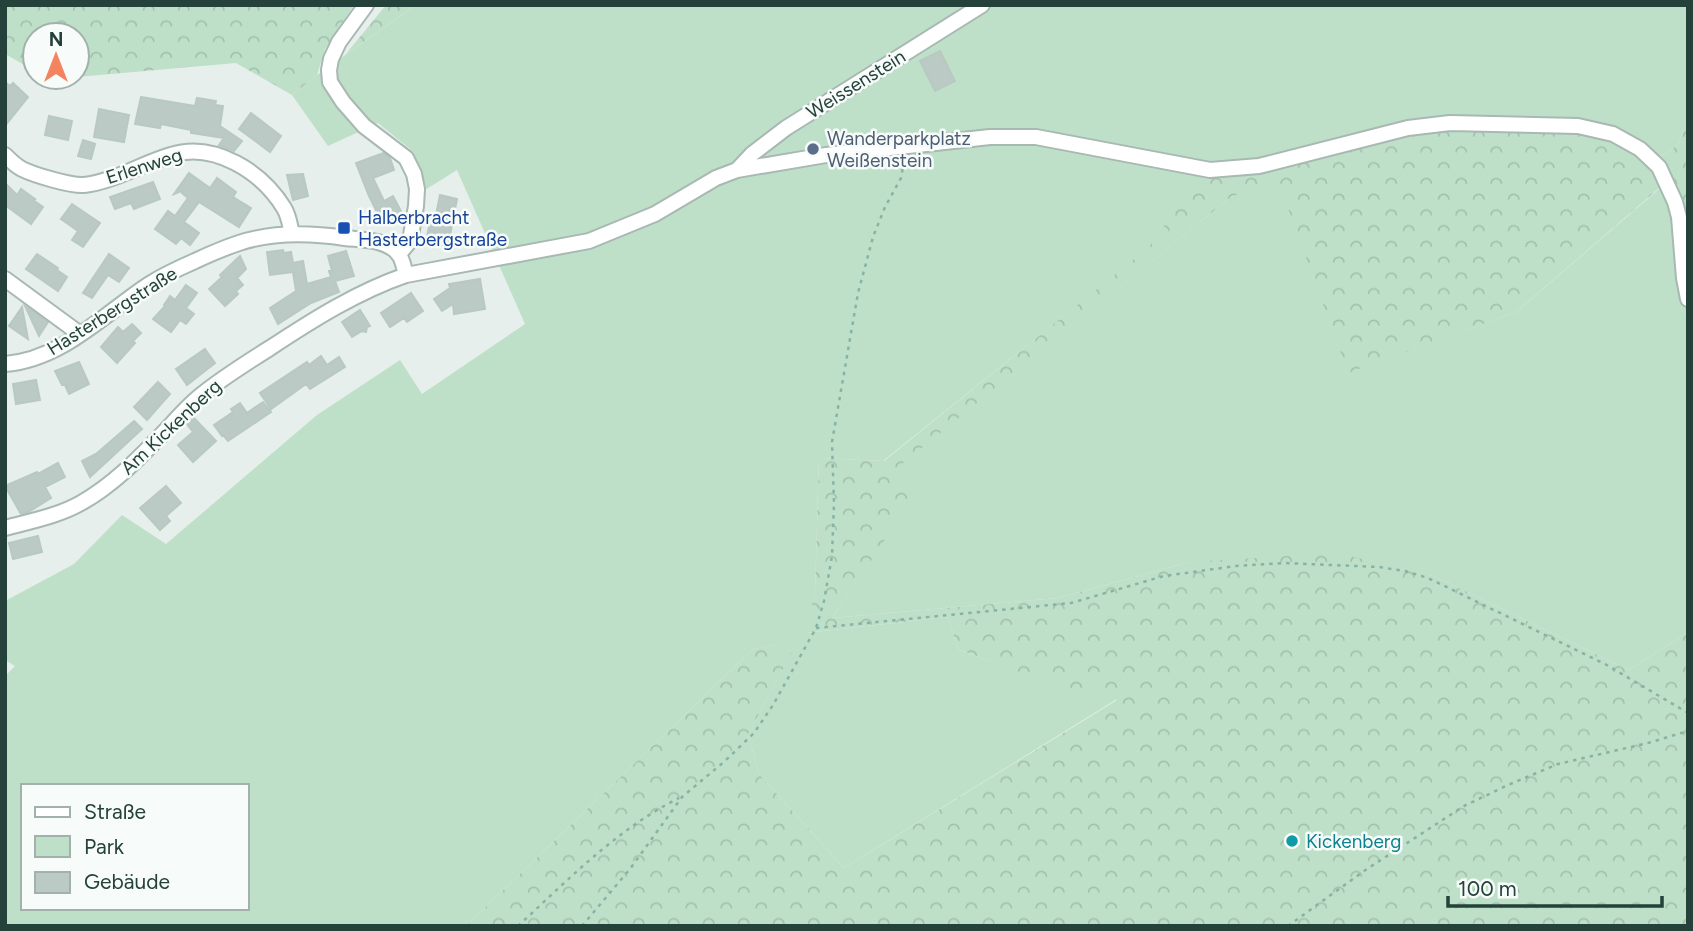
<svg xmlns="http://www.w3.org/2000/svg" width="1693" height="931" viewBox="0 0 1693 931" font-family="Figtree,sans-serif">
<defs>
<pattern id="forest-crowns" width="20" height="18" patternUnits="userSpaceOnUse" patternTransform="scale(1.75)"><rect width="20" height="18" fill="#bfe0c8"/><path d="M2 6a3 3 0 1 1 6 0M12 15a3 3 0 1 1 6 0" fill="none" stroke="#a4c1ad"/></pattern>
</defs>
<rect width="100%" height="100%" fill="#e6efeb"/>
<path fill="#bfe0c8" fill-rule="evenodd" d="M416,5h1272v111l-10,29 -29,20 -389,-7 -49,3 -61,86 -267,214 -64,-3 -4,133 -9,42 142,-16 10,32c52,21 105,37 159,50l-273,169 -85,-94 -11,-40 49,-92 -44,7 -287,277h-461v-250l10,-10 -10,-6v-59l69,-37 48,-49 44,29 151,-129 83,-55 22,34 103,-70 -68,-154 -32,20 -6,-20 -9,-21 -32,-26 -50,23 -36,-51 25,-20zM23,786h224v122h-224z
M1278,180l70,192 168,-60 149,-128 17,126 6,9v269l-2,1 2,2v41l-59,38 -195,-94 -245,-14 -131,36 -226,20 86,-128 -22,-22 335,-271z"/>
<path fill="url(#forest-crowns)" d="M5,5h349l-29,44 -8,26 -25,20 -56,-32 -159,14v-42h-42v36l-30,-17z
M386,5h30l-71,50z
M1688,116v203l-6,-9 -18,-126 -148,128 -168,61 -70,-192 -47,16 -334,271 22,22 -87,128 226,-20 131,-36 148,-9 97,23 195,94 59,-38v294h-1222l287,-277 45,-8 -50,93 11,40 85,94 273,-168 -58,-15 -55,-18 -46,-18 -10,-32 -143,16 10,-42 4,-133 65,3 265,-214 61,-86 50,-3 147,-28 128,-2 64,7 50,30 29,-20z"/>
<path fill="#bbcac4" stroke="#b8c9c2" stroke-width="2" d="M940,51l15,30 -20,10 -15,-30z
M5,82l5,4 3,-3 15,14 -23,29z
M141,97l54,9 2,-8 19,3 -1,4 8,1 -3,20 22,15 -8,10 -15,-6 5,-7 -33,-5v-3l-30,-6 -1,4 -25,-4z
M99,109l30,6 -5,27 -30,-5z
M251,113l30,23 -11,16 -31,-23z
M49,116l23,5 -4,19 -23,-5z
M83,140l12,4 -4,15 -13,-3z
M384,153l6,5 4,12 -21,8 11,23 9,-5 10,19 -13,6 -3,-7 -7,4 -11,-22 -13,-33z
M189,173l21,15 7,-10 19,14 -3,5 18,11 -12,19 -40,-25 -15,20 15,11 -9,12 -9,-7 -5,6 -21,-15 13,-18 7,5 13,-18 -6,-5 2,-3 -10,4z
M303,174l5,22 -15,4 -6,-25z
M153,182l7,17 -26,10 -3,-6 -16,6 -5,-12z
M5,183l12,12 4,-6 14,10 -2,1 10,7 -12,17 -26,-19z
M440,195l17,4 -9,47 -22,-5 6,-27 4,1z
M72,204l28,19 -17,24 -11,-7 6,-9 -17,-12z
M283,250l1,3 7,-1 2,11 10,-2 4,23 24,-7 -2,-6h3l-4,-15 18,-5 8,25 -19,5 4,11 -28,11 -33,21 -8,-16 26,-17 -3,-19 -23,3 -3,-23z
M37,254l21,14 -1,2 10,7 -9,14 -32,-22z
M109,254l20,14 -10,14 -11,-7 -16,23 -9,-5z
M240,256l6,13 -9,9 6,7 -7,6 2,3 -13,12 -16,-17 13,-12 -2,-2z
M480,279l5,30 -31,5 -1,-10 -11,7 -8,-12 16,-11 -1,-4z
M186,285l11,8 -11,15 8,6 -8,10 -6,-4 -9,12 -18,-13 12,-13 -1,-1 6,-9 5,4z
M411,293l12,18 -16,11 -3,-4 -14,9 -9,-14z
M25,306l23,16 -9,14z
M22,307l6,32 -19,-13z
M360,310l10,16 -3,1 -1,5 -4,-1 -10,6 -10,-15z
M132,324l9,9 -8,8 2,2 -18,20 -16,-16 17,-20 5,5z
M205,349l10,14 -28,22 -11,-16z
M321,356l6,9 12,-8 6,10 -35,22 -4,-5 -35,25 -11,-16 47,-31 2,3z
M79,362l10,22 -20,10 -4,-9h-3l-7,-14z
M36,380l4,20 -24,4 -3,-20z
M158,382l12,12 -23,26 -13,-13z
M263,402l8,10 -43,29 -5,-6 -1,1 -8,-11 19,-13 -2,-3 9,-6 7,10z
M192,416l24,25 -23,21 -15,-17 15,-13 -7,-9z
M134,421l8,8 -52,48 -8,-16 14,-7z
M58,463l7,14 -20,10 6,11 -24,15 -6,1 -16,-28 32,-14 1,2z
M166,486l15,17 -15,13 4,5 -10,9 -20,-22z
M38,536l4,16 -29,7 -4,-16z"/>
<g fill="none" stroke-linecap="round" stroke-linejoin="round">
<defs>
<path id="street" d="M366,5l-27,37 -8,17 -2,11 1,12 13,20 21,24 42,32 8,16 3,15 -1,17 -6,35 -11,13
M5,155c5,5 11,11 17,14 12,6 49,17 62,16 29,-3 59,-22 87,-30 43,-14 91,17 113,53 5,8 6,18 8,26
M737,170l15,-16 34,-26 196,-123
M5,279l75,55
M5,364c56,-4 98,-49 143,-79 14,-9 31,-17 47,-24 15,-7 29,-13 44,-18 33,-11 72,-10 106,-5 16,2 44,1 54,17 4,5 5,14 7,20
M5,528c26,-7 53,-12 76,-25 34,-19 62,-49 89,-77 9,-10 19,-21 30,-30 22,-18 46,-33 70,-48 44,-29 87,-56 136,-73l183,-34 66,-27 61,-36 21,-8 89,-15 164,-18h46l174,33 49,-4 149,-38 42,-5 128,3 35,8 27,15 19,18 16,35 4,15 5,61 4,21"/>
</defs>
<use href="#street" stroke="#a8b8b2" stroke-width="18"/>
<path stroke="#86b3a5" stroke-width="2.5" stroke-dasharray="3.5 5" stroke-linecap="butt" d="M816,628l255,-25 93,-27 72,-10 48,-3 95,4 26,4 23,7 177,86 83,49
M518,926c50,-46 99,-97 161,-128
M582,926l48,-57 52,-72 43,-36 29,-28 19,-28 43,-77 8,-27 8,-45 2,-52 -2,-62 26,-149 15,-56 12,-30 16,-29 3,-17
M1288,926l76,-55 100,-65 44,-21 50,-21 90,-21 40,-12"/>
<use href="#street" stroke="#fff" stroke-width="14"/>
</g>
<circle fill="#5c6f8a" stroke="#f7fbf9" stroke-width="2.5" cx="813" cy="149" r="7"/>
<rect fill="#1a4fb4" stroke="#f7fbf9" stroke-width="2.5" x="337" y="221" width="14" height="14" rx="3.5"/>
<circle fill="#0f9aa8" stroke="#f7fbf9" stroke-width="2.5" cx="1292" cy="841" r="7"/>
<g text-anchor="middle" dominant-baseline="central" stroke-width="5" stroke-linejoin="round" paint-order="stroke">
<g font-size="19" fill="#24423a" stroke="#f7fbf9">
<text transform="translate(856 84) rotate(-32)">Weissenstein</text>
<text transform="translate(144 166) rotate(-18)">Erlenweg</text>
<text transform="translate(112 311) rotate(-32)">Hasterbergstraße</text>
<text transform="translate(171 427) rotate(-43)">Am Kickenberg</text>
</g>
<g font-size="19" fill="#4e5e75" stroke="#f7fbf9" text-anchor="start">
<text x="827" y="138">Wanderparkplatz<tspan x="827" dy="22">Weißenstein</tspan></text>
</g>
<g font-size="19" fill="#164399" stroke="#f7fbf9" text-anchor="start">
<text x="358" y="217">Halberbracht<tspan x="358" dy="22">Hasterbergstraße</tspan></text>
</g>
<g font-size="19" fill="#0d838f" stroke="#f7fbf9" text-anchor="start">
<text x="1306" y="841">Kickenberg</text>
</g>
</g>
<rect width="1693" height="931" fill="none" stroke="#24423a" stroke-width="14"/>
<rect x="21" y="784" width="228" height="126" fill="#f7fbf9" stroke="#a3b1ad" stroke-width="2"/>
<rect x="35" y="807" width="35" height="10" fill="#ffffff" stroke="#a3b1ad" stroke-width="2"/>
<text x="84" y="819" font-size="21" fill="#24423a">Straße</text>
<rect x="35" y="836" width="35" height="21" fill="#bfe0c8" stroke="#a3b1ad" stroke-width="2"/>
<text x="84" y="854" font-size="21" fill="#24423a">Park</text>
<rect x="35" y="872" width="35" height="21" fill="#bbcac4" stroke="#a3b1ad" stroke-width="2"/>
<text x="84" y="889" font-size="21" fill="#24423a">Gebäude</text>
<g transform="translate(56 56)"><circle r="33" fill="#f7fbf9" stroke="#a3b1ad" stroke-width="2"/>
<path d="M0-5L12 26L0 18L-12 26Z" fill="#f4845f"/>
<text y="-10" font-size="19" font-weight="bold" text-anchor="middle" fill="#24423a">N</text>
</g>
<path d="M1448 896v10h214v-10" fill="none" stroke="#24423a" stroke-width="3.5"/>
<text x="1458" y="896" font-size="21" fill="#24423a" stroke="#f7fbf9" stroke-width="5" paint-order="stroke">100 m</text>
</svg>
